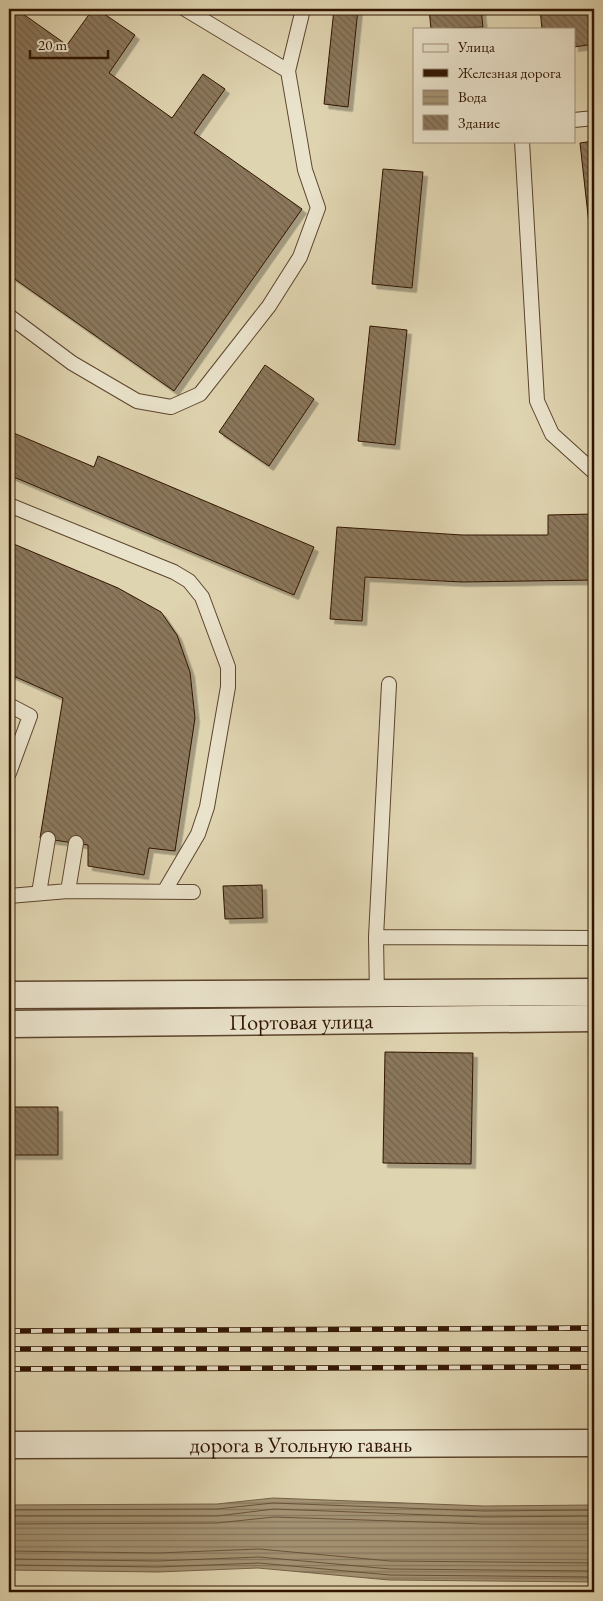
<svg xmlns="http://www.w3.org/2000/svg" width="603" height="1601" viewBox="0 0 603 1601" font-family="'EB Garamond',serif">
<defs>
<pattern id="water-rules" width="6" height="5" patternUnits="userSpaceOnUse" patternTransform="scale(1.25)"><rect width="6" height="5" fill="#a49374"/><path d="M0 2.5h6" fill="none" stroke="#86775d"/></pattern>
<pattern id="building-back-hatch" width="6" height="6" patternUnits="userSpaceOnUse" patternTransform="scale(1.25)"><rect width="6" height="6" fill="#8b785c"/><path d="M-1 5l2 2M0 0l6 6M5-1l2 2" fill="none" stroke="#72614a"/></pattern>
<filter id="shadow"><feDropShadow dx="4.5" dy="4.5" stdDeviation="0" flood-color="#0004"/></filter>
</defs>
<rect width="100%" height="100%" fill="#dfd4b0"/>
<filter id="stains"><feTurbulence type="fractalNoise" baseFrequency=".004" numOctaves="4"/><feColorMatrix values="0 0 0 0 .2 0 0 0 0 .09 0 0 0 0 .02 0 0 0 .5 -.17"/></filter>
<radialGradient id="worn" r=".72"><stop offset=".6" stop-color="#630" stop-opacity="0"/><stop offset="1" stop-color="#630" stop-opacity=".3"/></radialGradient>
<path fill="url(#water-rules)" stroke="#766046" d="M273,1498l211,8 110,-1v77l-205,-2 -131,-12 -100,4 -149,-2v-65l208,-1z"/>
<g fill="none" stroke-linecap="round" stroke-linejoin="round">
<path stroke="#6a543a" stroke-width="1" d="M9,1510l208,-1 56,-6 211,8 110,-1
M9,1516h208l57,-7 210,8 110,-1
M9,1524l208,-1 57,-6 210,7h110
M9,1551l149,2 101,-4 131,12 204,2
M9,1559l149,2 101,-4 131,12 204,2
M9,1565l149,2 101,-4 131,12 204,2"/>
</g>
<path fill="url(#building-back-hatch)" stroke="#301400" filter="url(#shadow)" d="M9,9h7l51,36 26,-36h4l38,26 -26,38 63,45 31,-44 22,15 -31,44 108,76 -128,182 -165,-116z
M334,9h24l-10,98 -24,-3z
M429,9h52l2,18 -52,2z
M540,9h54v35l-20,3v-18h-32z
M594,141v128l-14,-126z
M383,169l40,3 -11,116 -40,-4z
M370,326l37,4 -12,115 -37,-4z
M265,365l49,34 -45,67 -50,-34z
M9,431l85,36 4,-11 216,91 -20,48 -285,-120z
M594,514v66l-132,2 -97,-5 -3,44 -32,-2 7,-92 125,8h86v-20z
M9,542l109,46 43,24 16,23 13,37 5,46 -20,133 -26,-3 -5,27 -56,-9v-21l-48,-7 23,-140 -54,-24z
M262,885l1,33 -38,1 -2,-33z
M385,1052l88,1 -2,111 -88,-1z
M9,1107h49v48h-49z"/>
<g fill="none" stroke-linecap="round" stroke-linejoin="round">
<defs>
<path id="lane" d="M185,9l103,62 15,-62
M574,120l20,-2
M522,141l15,260 15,33 42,38
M9,316l63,47 65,38 34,6 29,-13 69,-88 31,-49 18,-49 -13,-38 -17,-99
M9,505l165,67 15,9 13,16 26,70v20l-21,120 -9,27 -34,58
M9,705l21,11 -21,57
M68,891l8,-48
M39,893l9,-54
M9,896l59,-5 125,1
M376,937l218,1
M377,997l-1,-60 13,-253"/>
<g id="street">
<path d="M9,995l585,-3"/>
<path id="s1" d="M9,1024l585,-6"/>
<path id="s2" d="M9,1445l585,-2"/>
</g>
</defs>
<use href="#lane" stroke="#5c442c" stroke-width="16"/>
<use href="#street" stroke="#5c442c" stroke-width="29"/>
<use href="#lane" stroke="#eae3cc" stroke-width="14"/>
<use href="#street" stroke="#eae3cc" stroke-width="26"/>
<defs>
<path id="rail" d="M9,1331l585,-3
M9,1349h585
M9,1369l585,-2"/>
</defs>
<use href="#rail" stroke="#301400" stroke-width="5.5"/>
<use href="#rail" stroke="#eae3cc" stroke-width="4" stroke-dasharray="11" stroke-linecap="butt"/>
</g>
<g text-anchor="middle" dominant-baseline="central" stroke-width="4" stroke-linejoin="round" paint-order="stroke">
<g font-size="22" fill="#301400" stroke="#eae3cc">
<text stroke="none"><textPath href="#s1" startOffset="292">Портовая улица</textPath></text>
<text stroke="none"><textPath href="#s2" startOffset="292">дорога в Угольную гавань</textPath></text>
</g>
</g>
<rect width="603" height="1601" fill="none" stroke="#dfd4b0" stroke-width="30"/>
<rect x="10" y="10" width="583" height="1581" fill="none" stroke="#301400" stroke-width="2.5"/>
<rect x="15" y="15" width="573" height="1571" fill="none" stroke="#301400"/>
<rect x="413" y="28" width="162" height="115" fill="#eae3cc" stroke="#a0907a"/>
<rect x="423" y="44" width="25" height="8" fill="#eae3cc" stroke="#a0907a"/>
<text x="458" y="52" font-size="15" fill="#301400">Улица</text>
<rect x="423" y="69" width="25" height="8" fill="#301400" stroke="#a0907a"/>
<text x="458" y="78" font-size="15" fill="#301400">Железная дорога</text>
<rect x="423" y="90" width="25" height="15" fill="url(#water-rules)" stroke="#a0907a"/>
<text x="458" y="102" font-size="15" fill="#301400">Вода</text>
<rect x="423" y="115" width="25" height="15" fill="url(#building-back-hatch)" stroke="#a0907a"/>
<text x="458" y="128" font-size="15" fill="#301400">Здание</text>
<path d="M30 50v8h78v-8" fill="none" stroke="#301400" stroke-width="2.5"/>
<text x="38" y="50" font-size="15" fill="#301400" stroke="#eae3cc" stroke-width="4" paint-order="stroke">20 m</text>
<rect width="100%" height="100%" filter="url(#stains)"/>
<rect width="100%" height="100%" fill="url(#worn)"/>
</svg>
